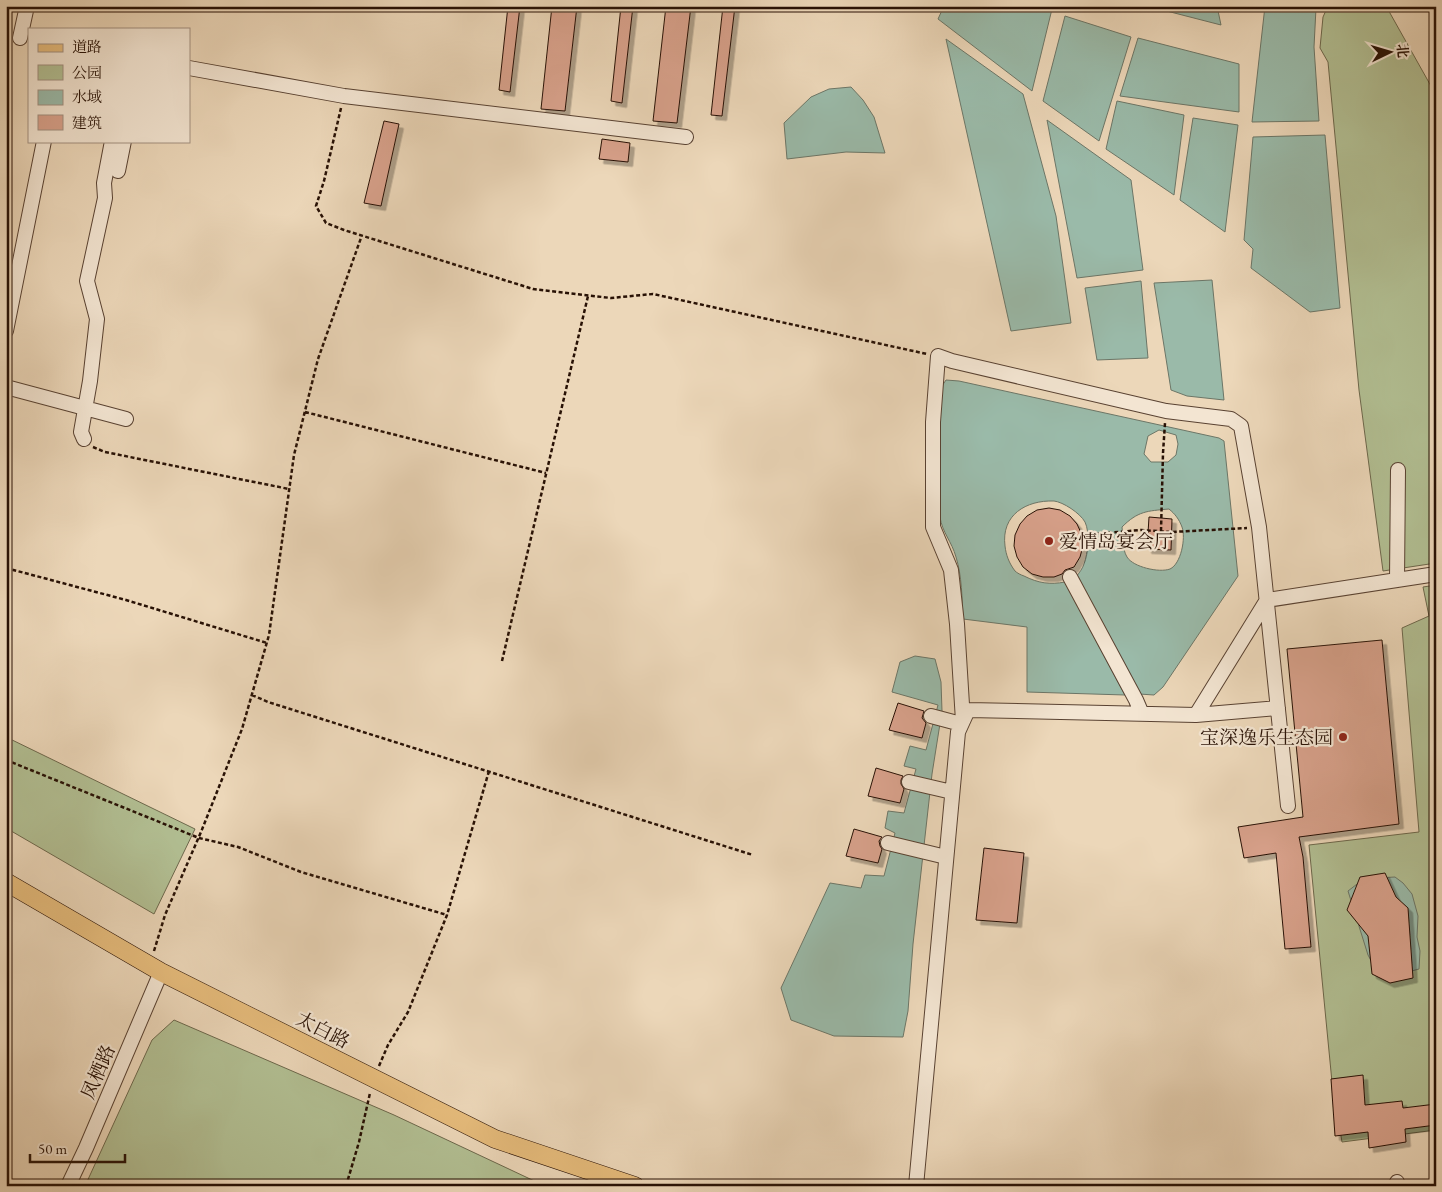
<svg xmlns="http://www.w3.org/2000/svg" width="1442" height="1192" viewBox="0 0 1442 1192" font-family="'EB Garamond','Noto Serif SC',serif">
<defs>
<filter id="shadow"><feDropShadow dx="4.5" dy="4.5" stdDeviation="0" flood-color="#0004"/></filter>
</defs>
<rect width="100%" height="100%" fill="#ecd7b9"/>
<filter id="stains"><feTurbulence type="fractalNoise" baseFrequency=".004" numOctaves="4"/><feColorMatrix values="0 0 0 0 .2 0 0 0 0 .09 0 0 0 0 .02 0 0 0 .5 -.17"/></filter>
<radialGradient id="worn" r=".72"><stop offset=".6" stop-color="#630" stop-opacity="0"/><stop offset="1" stop-color="#630" stop-opacity=".3"/></radialGradient>
<path fill="#b2bf93" stroke="#6d684c" d="M1328,6h58l50,89v468l-53,8 -24,-181 -31,-328 -8,-14 3,-31z
M1436,585v545l-94,12 -10,-60 -23,-237 110,-13 -17,-204 27,-12 -6,-29z
M6,737l189,92 -41,85 -148,-86z
M174,1020l220,95 151,71h-460l67,-146z"/>
<path fill="#9abaa9" stroke="#6c7667" fill-rule="evenodd" d="M944,6h103l5,3 -20,82 -94,-72z
M1156,6h61l4,19 -66,-17z
M1265,6h44l7,2 -2,39 5,74 -67,1z
M1065,16l66,21 -32,104 -56,-40z
M1138,38l101,26v48l-119,-16z
M946,39l77,55 33,122 15,107 -60,8z
M851,87l12,13 11,17 11,36 -39,-1 -59,7 -3,-36 27,-26 18,-8z
M1117,101l67,14 -10,80 -68,-46z
M1193,118l45,7 -13,107 -45,-32z
M1047,120l84,60 12,90 -66,8z
M1325,135l15,173 -30,4 -59,-44 2,-19 -9,-9 9,-103z
M1212,280l12,120 -37,-4 -16,-6 -17,-107z
M1141,281l7,77 -51,2 -12,-72z
M946,380l13,1 260,57 5,3 14,135 -75,111 -9,8 -15,-1 -63,-117c3,-4 7,-9 8,-13 4,-10 6,-32 1,-42 -5,-9 -22,-20 -31,-21 -28,-1 -53,14 -49,45 1,9 4,17 10,25 2,2 6,4 9,5 14,7 26,9 41,6l60,113 -98,-3v-65l-64,-8c-1,-20 -1,-43 -7,-62 -4,-15 -14,-25 -16,-40l-2,-125zM1159,430l17,5 2,9 -2,11 -8,7h-17l-7,-8 4,-18zM1169,509c6,5 10,10 13,18 4,11 -1,37 -12,42 -11,4 -37,-2 -43,-12 -5,-8 -4,-21 -5,-30 16,-16 25,-16 47,-18z
M915,656l20,3 6,23 1,29 -10,63 -19,170 -5,67 -5,26 -69,-1 -43,-16 -10,-32 49,-105 31,5 4,-13 19,1 11,-43 -10,-5 3,-17 16,2 12,-44 -12,-3 6,-20 16,4 12,-45 -46,-13 8,-30z
M1395,877l8,6 9,11 6,22 -1,21 3,14 -1,18 -22,6 -21,-5 -8,-15 -20,-64 13,-10 16,-3z"/>
<path fill="#d8a18b" stroke="#281105" filter="url(#shadow)" d="M508,6h12l-10,86 -11,-2z
M552,6h25l-12,105 -24,-2z
M621,6h12l-11,97 -11,-2z
M666,6h25l-14,117 -24,-2z
M723,6h12l-13,110 -11,-1z
M384,121l15,3 -18,82 -17,-3z
M602,139l28,4 -2,19 -29,-3z
M1049,508l11,2 10,6 7,8 5,11 1,11 -3,11 -6,10 -9,3 -3,4 -8,3h-11l-11,-3 -9,-7 -6,-10 -3,-11 1,-11 5,-11 7,-8 10,-6z
M1149,517l23,2 -1,31 -24,-1z
M1382,640l17,184 -100,13 4,20 8,90 -26,2 -9,-96 -32,5 -6,-31 65,-10 -16,-168z
M898,703l26,8 -2,7 4,5 -4,15 -33,-8z
M876,768l27,8 -2,4v4l3,5 -4,14 -32,-7z
M854,829l28,8 -3,4 1,5 2,3 -4,14 -32,-7z
M984,848l40,5 -7,70 -41,-3z
M1385,873l11,24 12,11 5,70 -23,5 -18,-9 -4,-38 -21,-26 13,-33z
M1363,1075l2,30 37,-4 1,7 33,-4v21l-31,4 1,13 -37,6 -1,-16 -33,4 -4,-57z"/>
<g fill="none" stroke-linecap="round" stroke-linejoin="round">
<defs>
<path id="minor" d="M20,38l7,-32
M189,68l155,28 342,41
M118,171l6,-30
M6,331l38,-190
M6,387l120,32
M84,439l-3,-7 9,-51 7,-62 -10,-38 18,-83 -1,-15 8,-42
M1070,577l66,123 6,14
M1397,580l1,-110
M1196,715l71,-115 169,-26
M931,716l30,8
M963,721l-6,-97 -6,-54 -18,-43v-105l5,-66 14,5 214,50 65,8 10,7 18,101 29,279
M909,782l43,10
M888,843l58,14
M1397,1182l1,4
M68,1186l18,-38 75,-176
M916,1186l42,-454 10,-22 228,5 82,-7"/>
<path id="major" d="M6,882l155,90 334,167 140,47"/>
</defs>
<use href="#minor" stroke="#594232" stroke-width="16"/>
<use href="#major" stroke="#281105" stroke-width="19"/>
<path stroke="#281105" stroke-width="2.5" stroke-dasharray="4 2.5" stroke-linecap="butt" d="M341,108l-17,73 -8,25 10,17 18,7 189,59 78,9 42,-4 274,60
M305,412l241,61
M93,447l12,5 184,37
M1161,531l2,-78 2,-30
M1082,535l59,-5 31,2 75,-4
M6,568l120,32 141,43
M502,661l86,-365
M252,695l16,7 485,153
M6,760l193,78 39,9 63,25 146,43
M154,951l11,-36 36,-83 41,-103 27,-94 25,-180 24,-96 44,-124
M379,1066l9,-21 20,-33 39,-97 42,-144
M346,1186l13,-44 11,-49"/>
<use href="#minor" stroke="#f3e5d2" stroke-width="14"/>
<use href="#major" stroke="#e6bc7c" stroke-width="18"/>
</g>
<g fill="#8f2418" stroke="#f3e5d2" stroke-width="2">
<circle cx="1049" cy="541" r="5"/>
<circle cx="1343" cy="737" r="5"/>
</g>
<g text-anchor="middle" dominant-baseline="central" stroke-width="4.5" stroke-linejoin="round" paint-order="stroke">
<g font-size="19" fill="#281105" stroke="#f3e5d2" text-anchor="start">
<text x="1059" y="541">爱情岛宴会厅</text>
<text x="1333" y="737" text-anchor="end">宝深逸乐生态园</text>
</g>
<g font-size="19" fill="#281105" stroke="#f3e5d2">
<text transform="translate(323 1030) rotate(27)">太白路</text>
<text transform="translate(98 1072) rotate(-67)">凤栖路</text>
</g>
</g>
<rect width="1442" height="1192" fill="none" stroke="#ecd7b9" stroke-width="25"/>
<rect x="8" y="8" width="1427" height="1177" fill="none" stroke="#281105" stroke-width="2.5"/>
<rect x="12" y="12" width="1417" height="1167" fill="none" stroke="#281105"/>
<rect x="28" y="28" width="162" height="115" fill="#f3e5d2" stroke="#a29080"/>
<rect x="38" y="44" width="25" height="8" fill="#e6bc7c" stroke="#a29080"/>
<text x="72" y="52" font-size="15" fill="#281105">道路</text>
<rect x="38" y="65" width="25" height="15" fill="#b2bf93" stroke="#a29080"/>
<text x="72" y="78" font-size="15" fill="#281105">公园</text>
<rect x="38" y="90" width="25" height="15" fill="#9abaa9" stroke="#a29080"/>
<text x="72" y="102" font-size="15" fill="#281105">水域</text>
<rect x="38" y="115" width="25" height="15" fill="#d8a18b" stroke="#a29080"/>
<text x="72" y="128" font-size="15" fill="#281105">建筑</text>
<g transform="translate(1390 52) rotate(85)" stroke="#f3e5d2" stroke-width="4" paint-order="stroke">
<path d="M0-4L9 19L0 12L-9 19Z" fill="#281105"/>
<text y="-8" font-size="14" font-weight="bold" text-anchor="middle" fill="#281105">北</text>
</g>
<path d="M30 1154v8h95v-8" fill="none" stroke="#281105" stroke-width="2.5"/>
<text x="38" y="1154" font-size="15" fill="#281105" stroke="#f3e5d2" stroke-width="4" paint-order="stroke">50 m</text>
<rect width="100%" height="100%" filter="url(#stains)"/>
<rect width="100%" height="100%" fill="url(#worn)"/>
</svg>
